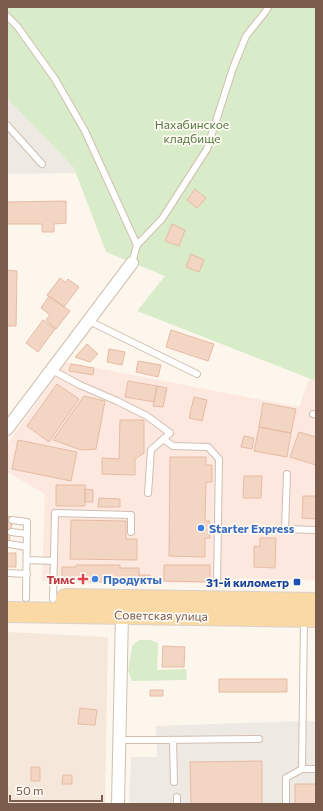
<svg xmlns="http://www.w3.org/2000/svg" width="323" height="811" viewBox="0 0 323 811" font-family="Commissioner,sans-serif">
<rect width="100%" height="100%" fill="#fdf6ec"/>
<path fill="#f5e8da" d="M7,632l101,5 -3,167h-98z"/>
<path fill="#fde8e0" d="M66,362l233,45 10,-28 7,2v199l-77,-2v6l-197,-3 3,-87 -38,-22v-28z"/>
<path fill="#efe9e4" d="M7,98l67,70 2,5 -69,1z
M303,721h13v83h-187l2,-47h26l-1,-31z"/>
<path fill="#d8ecc9" d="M7,7h309v374l-179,-70 28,-35 -59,-24 -32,-84 -67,-70z
M139,640h11l8,3 -1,27 29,-1 1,11 -55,1 -4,-11 4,-24z"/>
<path fill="#f3d5c3" stroke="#e6bba3" d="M195,189l11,9 -9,10 -10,-8z
M66,201v22l-12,1v8h-12v-8h-35v-22z
M172,224l13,6 -6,16 -14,-5z
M191,254l13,6 -5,12 -13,-5z
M7,270l10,1 -1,55h-9z
M60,278l6,5 2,-4 11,8 -15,20 -17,-12z
M49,296l21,15 -14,18 -10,-9 4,-5 -9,-7z
M43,320l12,9 -17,23 -12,-9z
M171,330l43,14 -6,17 -42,-14z
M87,344l11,10 -8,8 -15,-5z
M109,349l16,3 -3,13 -15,-3z
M138,361l23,4 -3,12 -22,-5z
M71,364l23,4 -1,7 -24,-4z
M128,381l29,5 -3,16 -29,-5z
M57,384l22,15 -30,43 -22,-16z
M157,386l10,2 -4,19 -10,-1z
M84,396l21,5 -9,48 -15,1 -28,-10z
M194,397l13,3 -5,21 -13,-3z
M263,403l33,6 -5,24 -32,-6z
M120,420h24v33l-9,6v16l-33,-1v-16l17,1z
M259,427l32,6 -4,24 -33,-6z
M299,432l17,5v28l-26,-8z
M244,436l10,2 -2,11 -11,-2z
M18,440l59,12 -6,29 -59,-12z
M170,457h36v8h6v17h-6l-1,39h5v17h-5v19l-36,-1z
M244,476h18l-1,22h-18z
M56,485h29v21h-29z
M85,489l8,1v12h-8z
M303,496h13v23l-14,-1z
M99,498l21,1v8h-22z
M7,516l6,1 -5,30h-1z
M71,520l55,1v18h11v21l-67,-1z
M260,538h16l-1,30 -21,-1v-21l6,1z
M7,553h9v14h-9z
M76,565h44v3h19v15l-77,-2v-14h14z
M164,565h46v17l-46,-1z
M139,575h11v8h-11z
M163,646l22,1 -1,20h-22z
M219,679h68v13h-68z
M150,690h13v6h-13z
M80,708l17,2 -2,15 -17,-1z
M262,761v43h-71l-1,-42z
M31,767h9v14h-9z
M63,775h9v9h-10z
M295,784h21v20h-21z"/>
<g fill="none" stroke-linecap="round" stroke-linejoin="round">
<defs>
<path id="lane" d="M7,16l10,10 38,53 30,52 52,114 -5,18
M7,125l35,39
M137,245l25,-26 45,-70 26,-81 13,-32 20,-25 2,-4
M89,321l108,53
M52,370l28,15 37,16 30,15 23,17 -19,17 -3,43
M313,414l3,1
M163,439l10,7 35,1 11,12 -2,125
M287,474l-2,55 31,1
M12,520l15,2 -1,76
M11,532l16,2
M9,544l18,3
M27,560l27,1
M7,573l20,1
M53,599l2,-86 76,2v17
M304,619l-2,150h14
M120,740h37l102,-1
M173,740l1,42
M177,797v7
M286,804v-26l16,-9"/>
<path id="street" d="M7,429l125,-166
M118,804l4,-190"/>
<path id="primary" d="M66,599l250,4
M7,612l309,5"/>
</defs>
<use href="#lane" stroke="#d1beb0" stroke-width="8"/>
<use href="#street" stroke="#d1beb0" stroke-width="14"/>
<use href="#primary" stroke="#dad1cd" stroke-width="22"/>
<use href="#lane" stroke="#fff" stroke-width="6"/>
<use href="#street" stroke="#fff" stroke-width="12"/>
<use href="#primary" stroke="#fbd9a5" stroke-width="20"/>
</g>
<g fill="#3f7fe0" stroke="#fffaf3" stroke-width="1.5">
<circle cx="201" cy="528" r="4"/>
<circle cx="95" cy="579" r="4"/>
</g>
<path fill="#e0444e" stroke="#fffaf3" stroke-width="1.5" d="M81 573h4v4h4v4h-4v4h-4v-4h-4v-4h4z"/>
<rect fill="#1a4fb4" stroke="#fffaf3" stroke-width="1.5" x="293" y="578" width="8" height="8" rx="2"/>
<g text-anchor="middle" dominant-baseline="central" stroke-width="3.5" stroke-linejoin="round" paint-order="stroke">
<g font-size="12" fill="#537a41" stroke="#fffaf3">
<text x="192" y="124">Нахабинское<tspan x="192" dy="14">кладбище</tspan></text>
</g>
<g font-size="12" font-weight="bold" fill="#366cbe" stroke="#fffaf3" text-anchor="start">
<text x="209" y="528">Starter Express</text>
<text x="103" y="579">Продукты</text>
</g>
<g font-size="12" font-weight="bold" fill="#be3a42" stroke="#fffaf3" text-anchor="end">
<text x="75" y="579">Тимс</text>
</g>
<g font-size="12" font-weight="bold" fill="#164399" stroke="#fffaf3" text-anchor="end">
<text x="289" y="582">31-й километр</text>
</g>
<g font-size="12" fill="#7a5c4d" stroke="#fffaf3">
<text transform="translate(161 615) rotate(1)">Советская улица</text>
</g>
</g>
<rect width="323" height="811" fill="none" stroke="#7a5c4d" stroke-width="16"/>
<path d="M10 795v6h92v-6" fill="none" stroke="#7a5c4d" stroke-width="2"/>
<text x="16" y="795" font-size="12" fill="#7a5c4d" stroke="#fffaf3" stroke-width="3" paint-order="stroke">50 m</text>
</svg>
